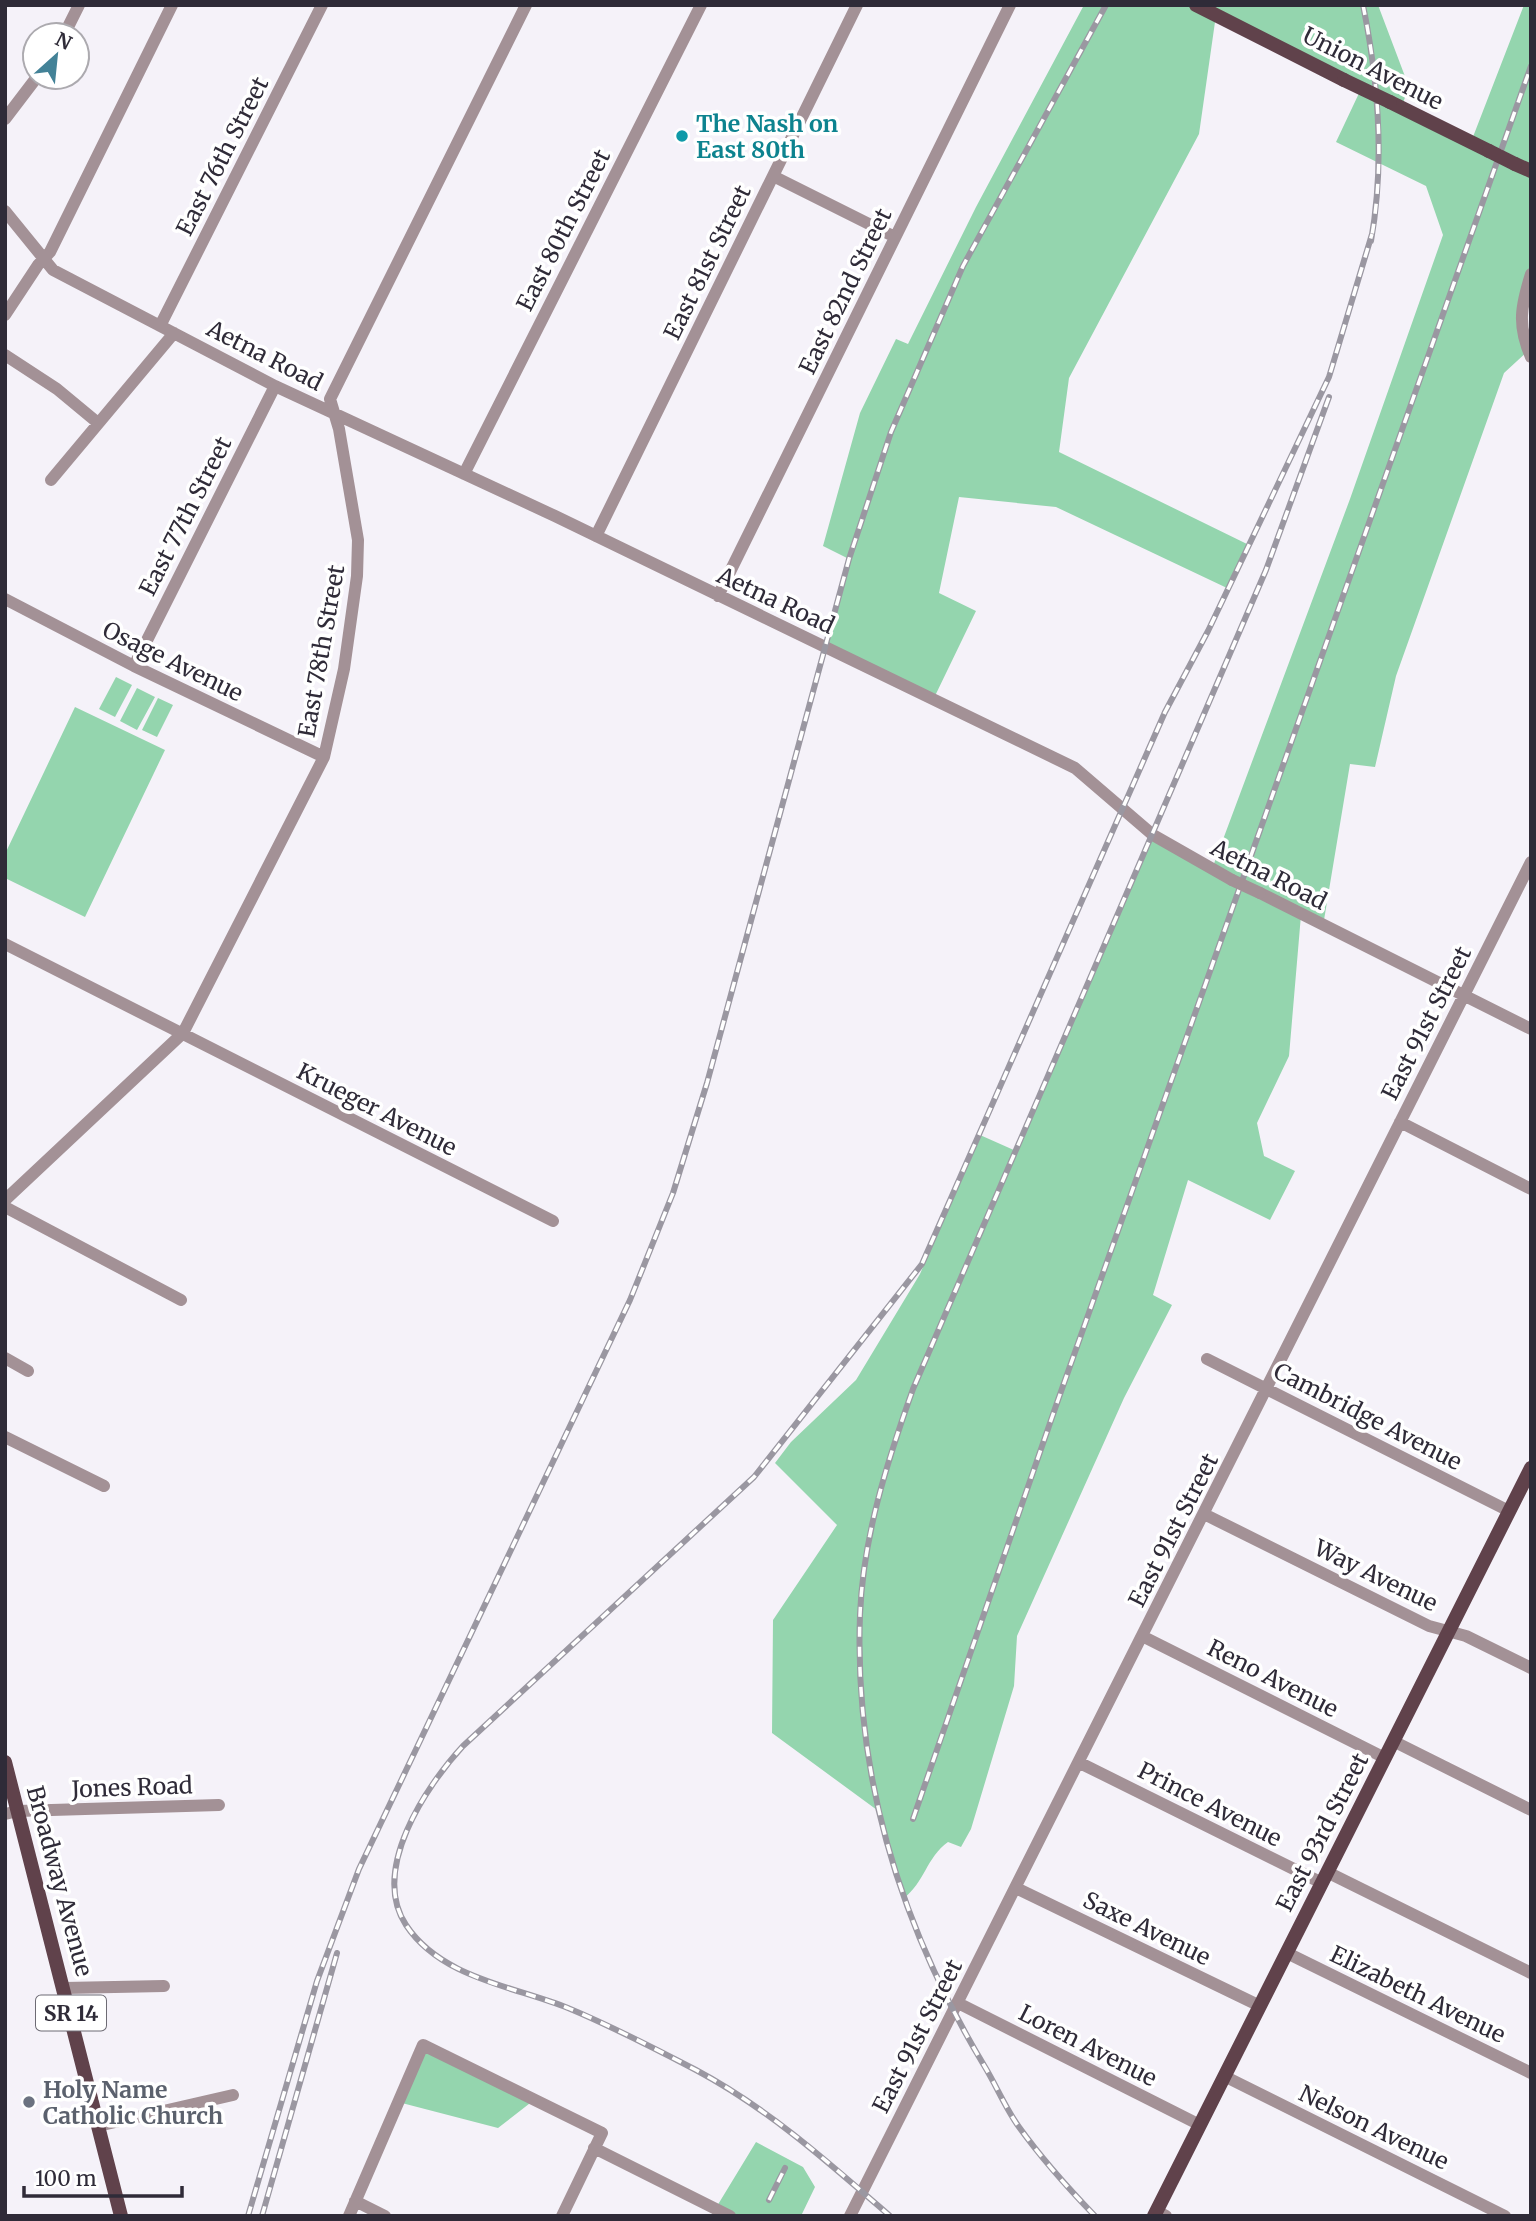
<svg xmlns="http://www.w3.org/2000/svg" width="1536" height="2221" viewBox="0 0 1536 2221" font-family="Merriweather,serif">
<rect width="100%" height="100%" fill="#f5f2f9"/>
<path fill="#94d5ae" d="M1084,5h294l31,82 -8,21 70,34 53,-137h7v269l-11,34 8,43 -24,22 -108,303 -21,91 -25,-3 -27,162 -22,-11 -12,141 -32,67 7,33 31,15 -25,49 -82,-40 -35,115 19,10 -48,93 -107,238 -3,50 -43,143 -10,18 -13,-5c-22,16 -23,40 -45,57l-26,-89 -105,-77 1,-113 64,-95 -62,-62 16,-21 65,-62 64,-106 60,-139 36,16 137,-316 59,34 138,-370 93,-264 -17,-49 -90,-44 25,-53 -145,-74 -17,119 -130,244 -10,74 188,92 -20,44 -171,-81 -97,-10 -20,96 37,18 -42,87 -109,-52 24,-87 -26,-13 37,-133 36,-74 12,5 68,-137z
M116,677l16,8 -17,32 -16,-8z
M137,688l18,9 -18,33 -17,-9z
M158,698l15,7 -16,32 -15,-7z
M75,707l90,43 -80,167 -80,-39v-24z
M423,2045l111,55 -36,28 -100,-26z
M756,2142l47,25 12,20 -14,29h-90z"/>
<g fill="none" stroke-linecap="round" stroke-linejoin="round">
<path stroke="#a39196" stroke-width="12" d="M64,35l15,-30
M5,119l32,-42
M773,176l122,61
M5,211l48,59 222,116 280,130 520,252 78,67 79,45
M1531,274c-10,32 -14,51 0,83
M5,315l33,-50 12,-13 122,-247
M160,326l162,-321
M5,355l52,34 41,34
M464,474l237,-469
M51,480l123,-147
M596,536l261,-531
M718,596l292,-591
M5,599l129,67 190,91
M134,666l141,-280
M1260,893l271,136
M5,944l548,277
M1400,1122l131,67
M5,1200l178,-167 141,-276 20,-88 13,-93 1,-36 -19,-111 -9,-30 196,-394
M5,1207l176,93
M5,1358l23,13
M1207,1359l302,152
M5,1437l99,49
M1204,1514l225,112 37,10 65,32
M1142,1636l243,122
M1393,1741l138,69
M1080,1763l242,120
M5,1814l13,-3 201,-6
M1327,1872l204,101
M1016,1888l244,118
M1287,1953l244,120
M65,1988l99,-2
M958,2003l242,122
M1224,2076l281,140
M98,2126l135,-31
M594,2148l136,68
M355,2201l30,15
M1157,2211l9,5
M349,2216l74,-171 179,88 -40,83
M850,2216l681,-1354"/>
<path stroke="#60424b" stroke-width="14" d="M1196,5l148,75
M1390,102l99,49
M1515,164l16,7
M5,1762l116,454
M1154,2216l377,-748"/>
<defs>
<path id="rail" d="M1363,5c16,79 22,157 8,236
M913,1819l145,-419 473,-1334
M769,2200l16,-32
M248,2216l69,-235 42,-112 271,-569 43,-107 34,-110 142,-524 42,-127 72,-166 143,-261
M262,2216l75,-263
M890,2216c-62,-54 -121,-107 -194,-146 -42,-22 -85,-44 -128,-62 -55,-22 -127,-30 -162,-83 -36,-55 20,-139 57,-179l291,-269 168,-213 243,-552 43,-81 121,-254 43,-143
M1095,2216c-27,-28 -53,-57 -76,-89 -13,-18 -22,-40 -34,-60 -83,-138 -131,-290 -125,-452 3,-78 27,-153 53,-226l353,-819 63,-173"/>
</defs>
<use href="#rail" stroke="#9a97a1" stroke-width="6"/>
<use href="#rail" stroke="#fff" stroke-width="3.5" stroke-dasharray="10" stroke-linecap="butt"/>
<path stroke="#a39196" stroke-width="12" d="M1232,880l28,13"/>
<path stroke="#60424b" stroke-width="14" d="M1344,80l46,22
M1489,151l26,13"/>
</g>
<circle fill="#0f9aa8" stroke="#fff" stroke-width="2.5" cx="682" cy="136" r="7"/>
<circle fill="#6b7280" stroke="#fff" stroke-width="2.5" cx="29" cy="2102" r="7"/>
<g text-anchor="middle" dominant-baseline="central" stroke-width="7" stroke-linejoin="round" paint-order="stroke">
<rect fill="#fff" stroke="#6d6b74" stroke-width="2" x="36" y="1995.5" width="70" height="35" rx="5"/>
<g font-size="21" font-weight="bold" fill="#2f2b38">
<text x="71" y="2013">SR 14</text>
</g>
<g font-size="23" fill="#2f2b38" stroke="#fff">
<text transform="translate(1373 68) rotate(27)">Union Avenue</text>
<text transform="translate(222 156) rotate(-63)">East 76th Street</text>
<text transform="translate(563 230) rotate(-63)">East 80th Street</text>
<text transform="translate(707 262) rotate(-64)">East 81st Street</text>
<text transform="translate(845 291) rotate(-64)">East 82nd Street</text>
<text transform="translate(265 355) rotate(27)">Aetna Road</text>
<text transform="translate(185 516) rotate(-63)">East 77th Street</text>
<text transform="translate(776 600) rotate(25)">Aetna Road</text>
<text transform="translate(321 651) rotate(-80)">East 78th Street</text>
<text transform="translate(173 661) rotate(26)">Osage Avenue</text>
<text transform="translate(1269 874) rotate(27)">Aetna Road</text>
<text transform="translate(1426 1023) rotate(-63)">East 91st Street</text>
<text transform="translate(377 1109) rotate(27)">Krueger Avenue</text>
<text transform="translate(1368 1416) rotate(27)">Cambridge Avenue</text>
<text transform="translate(1173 1530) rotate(-63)">East 91st Street</text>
<text transform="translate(1376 1575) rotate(26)">Way Avenue</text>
<text transform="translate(1273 1678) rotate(27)">Reno Avenue</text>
<text transform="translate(132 1787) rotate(-2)">Jones Road</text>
<text transform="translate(1210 1804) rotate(27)">Prince Avenue</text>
<text transform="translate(1322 1832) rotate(-63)">East 93rd Street</text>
<text transform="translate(60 1881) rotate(75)">Broadway Avenue</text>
<text transform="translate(1147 1928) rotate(26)">Saxe Avenue</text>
<text transform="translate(1418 1994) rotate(26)">Elizabeth Avenue</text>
<text transform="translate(917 2036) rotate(-63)">East 91st Street</text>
<text transform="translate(1088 2045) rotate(27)">Loren Avenue</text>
<text transform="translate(1374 2127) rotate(26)">Nelson Avenue</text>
</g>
<g font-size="23" font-weight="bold" fill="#0d838f" stroke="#fff" text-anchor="start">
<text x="696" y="123">The Nash on<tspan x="696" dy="26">East 80th</tspan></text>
</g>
<g font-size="23" font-weight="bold" fill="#5b616d" stroke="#fff" text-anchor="start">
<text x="43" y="2089">Holy Name<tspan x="43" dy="26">Catholic Church</tspan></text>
</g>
</g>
<rect width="1536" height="2221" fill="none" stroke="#2f2b38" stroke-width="14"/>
<g transform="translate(56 56) rotate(27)"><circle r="33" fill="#ffffff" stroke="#acaaaf" stroke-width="2"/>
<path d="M0-5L12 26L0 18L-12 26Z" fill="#438297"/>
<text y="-10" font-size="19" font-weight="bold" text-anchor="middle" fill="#2f2b38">N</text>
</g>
<path d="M24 2186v10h158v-10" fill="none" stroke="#2f2b38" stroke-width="3.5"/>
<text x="35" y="2186" font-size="21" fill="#2f2b38" stroke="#ffffff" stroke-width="5" paint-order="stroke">100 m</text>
</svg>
